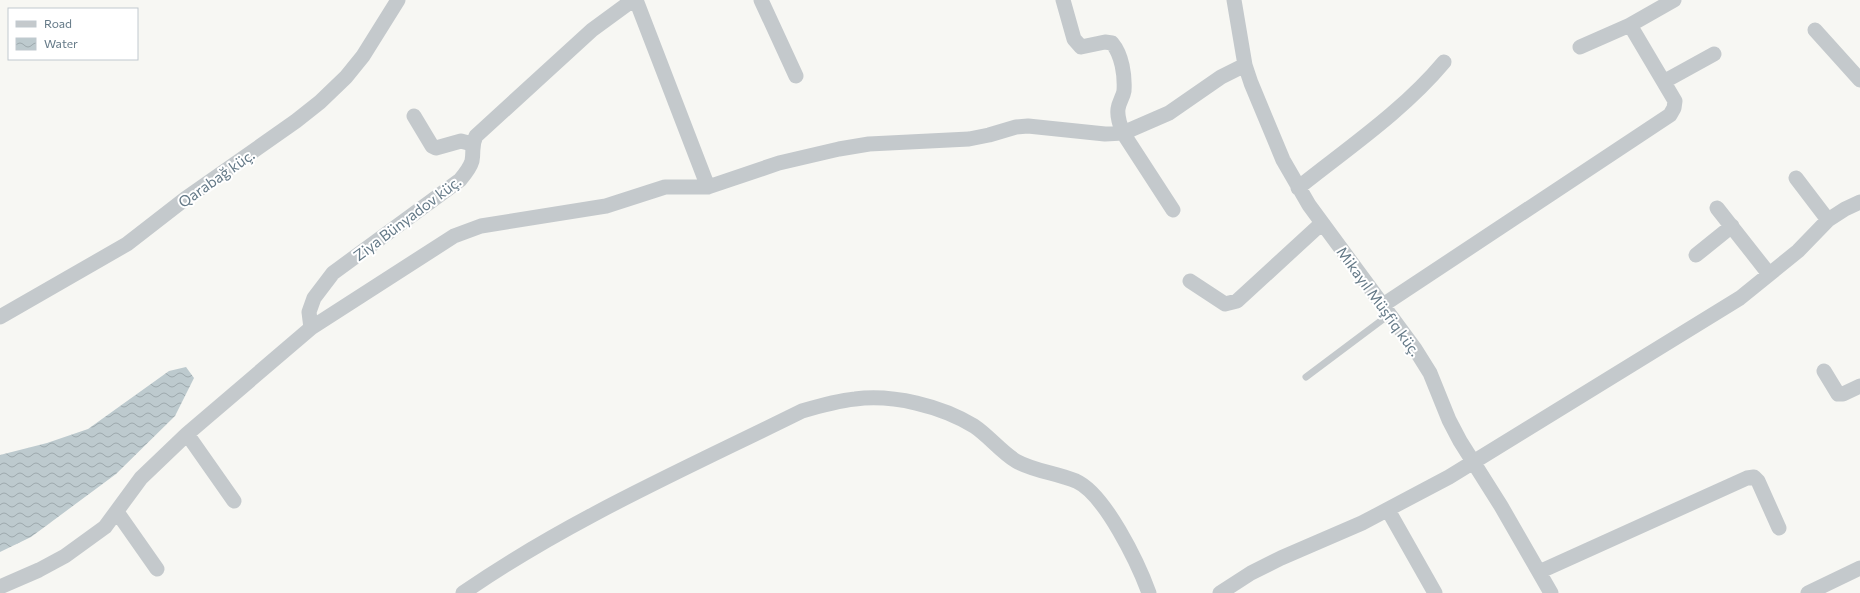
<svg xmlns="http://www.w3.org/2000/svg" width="1860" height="593" viewBox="0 0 1860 593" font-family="Commissioner,sans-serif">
<defs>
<pattern id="water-waves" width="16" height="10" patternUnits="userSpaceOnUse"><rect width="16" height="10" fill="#bdcace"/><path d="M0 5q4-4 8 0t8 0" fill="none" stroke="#9da9ad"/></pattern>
</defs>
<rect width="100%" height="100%" fill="#f7f7f3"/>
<path fill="url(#water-waves)" d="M186,367l8,11 -19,38 -59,58 -85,63 -31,15v-97l47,-12 41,-14 81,-58z"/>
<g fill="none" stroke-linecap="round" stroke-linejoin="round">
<path stroke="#c4c9cc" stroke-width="7" d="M1306,377l84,-63"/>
<path stroke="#c4c9cc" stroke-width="15" d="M636,0l72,187
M761,0l35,76
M1063,0l11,39 7,8 24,-5 7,1c10,12 13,32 12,48 -1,6 -5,11 -6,18 -1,8 2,16 5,24l50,77
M1234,0l11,65 6,18 32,77 26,45 106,144 15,24 19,47 11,21 41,65 50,87
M1815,30l45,50
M1580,47l50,-22
M1665,81l49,-27
M414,116l18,30 4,2 25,-7 11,3
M1796,178l32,42
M1298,188c50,-40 105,-77 146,-126
M1717,208l52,66
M1696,255l36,-29
M1190,281l35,23 12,-3 85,-78
M1383,305l287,-190 4,-7 1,-7 -45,-76 44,-25
M0,317l127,-73 58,-45 111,-78 24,-19 26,-25 17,-21 35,-56
M311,328l-2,-16 5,-14 19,-25 127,-93c5,-6 10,-12 12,-19 2,-11 -1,-15 4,-25l116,-106 41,-30
M1824,371l14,23h5l17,-8
M187,434l47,67
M1388,510l47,83
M117,512l40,57
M1539,572l208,-94 7,-1 4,4 21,47
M0,587l39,-17 26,-14 40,-29 36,-49 46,-44 124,-106 143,-92 27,-10 125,-20 59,-19h43l71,-24 60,-14 30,-5 100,-5 20,-4 27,-8 12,-1 77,8 18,-1 46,-20 52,-36 24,-12
M463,593c105,-73 224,-125 339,-182 17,-5 34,-10 53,-12 38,-5 86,7 119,27 15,10 26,25 42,35 18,10 40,12 60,20 29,13 62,82 73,112
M1220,593l31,-20 30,-15 81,-35 87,-46 291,-179 58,-47 30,-31 17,-11 15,-7
M1808,593l52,-25"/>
</g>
<g text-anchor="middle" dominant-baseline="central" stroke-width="4" stroke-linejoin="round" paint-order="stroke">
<g font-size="15" fill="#647987" stroke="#fff">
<text transform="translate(216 178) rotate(-35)">Qarabağ küç.</text>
<text transform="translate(407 218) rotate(-37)">Ziya Bünyadov küç.</text>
<text transform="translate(1379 301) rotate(54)">Mikayıl Müşfiq küç.</text>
</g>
</g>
<rect x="8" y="8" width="130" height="52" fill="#ffffff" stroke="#c1c9cf"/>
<rect x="16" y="21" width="20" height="6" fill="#c4c9cc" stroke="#c1c9cf"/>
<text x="44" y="28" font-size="12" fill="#647987">Road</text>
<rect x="16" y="38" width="20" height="12" fill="url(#water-waves)" stroke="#c1c9cf"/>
<text x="44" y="48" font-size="12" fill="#647987">Water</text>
</svg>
